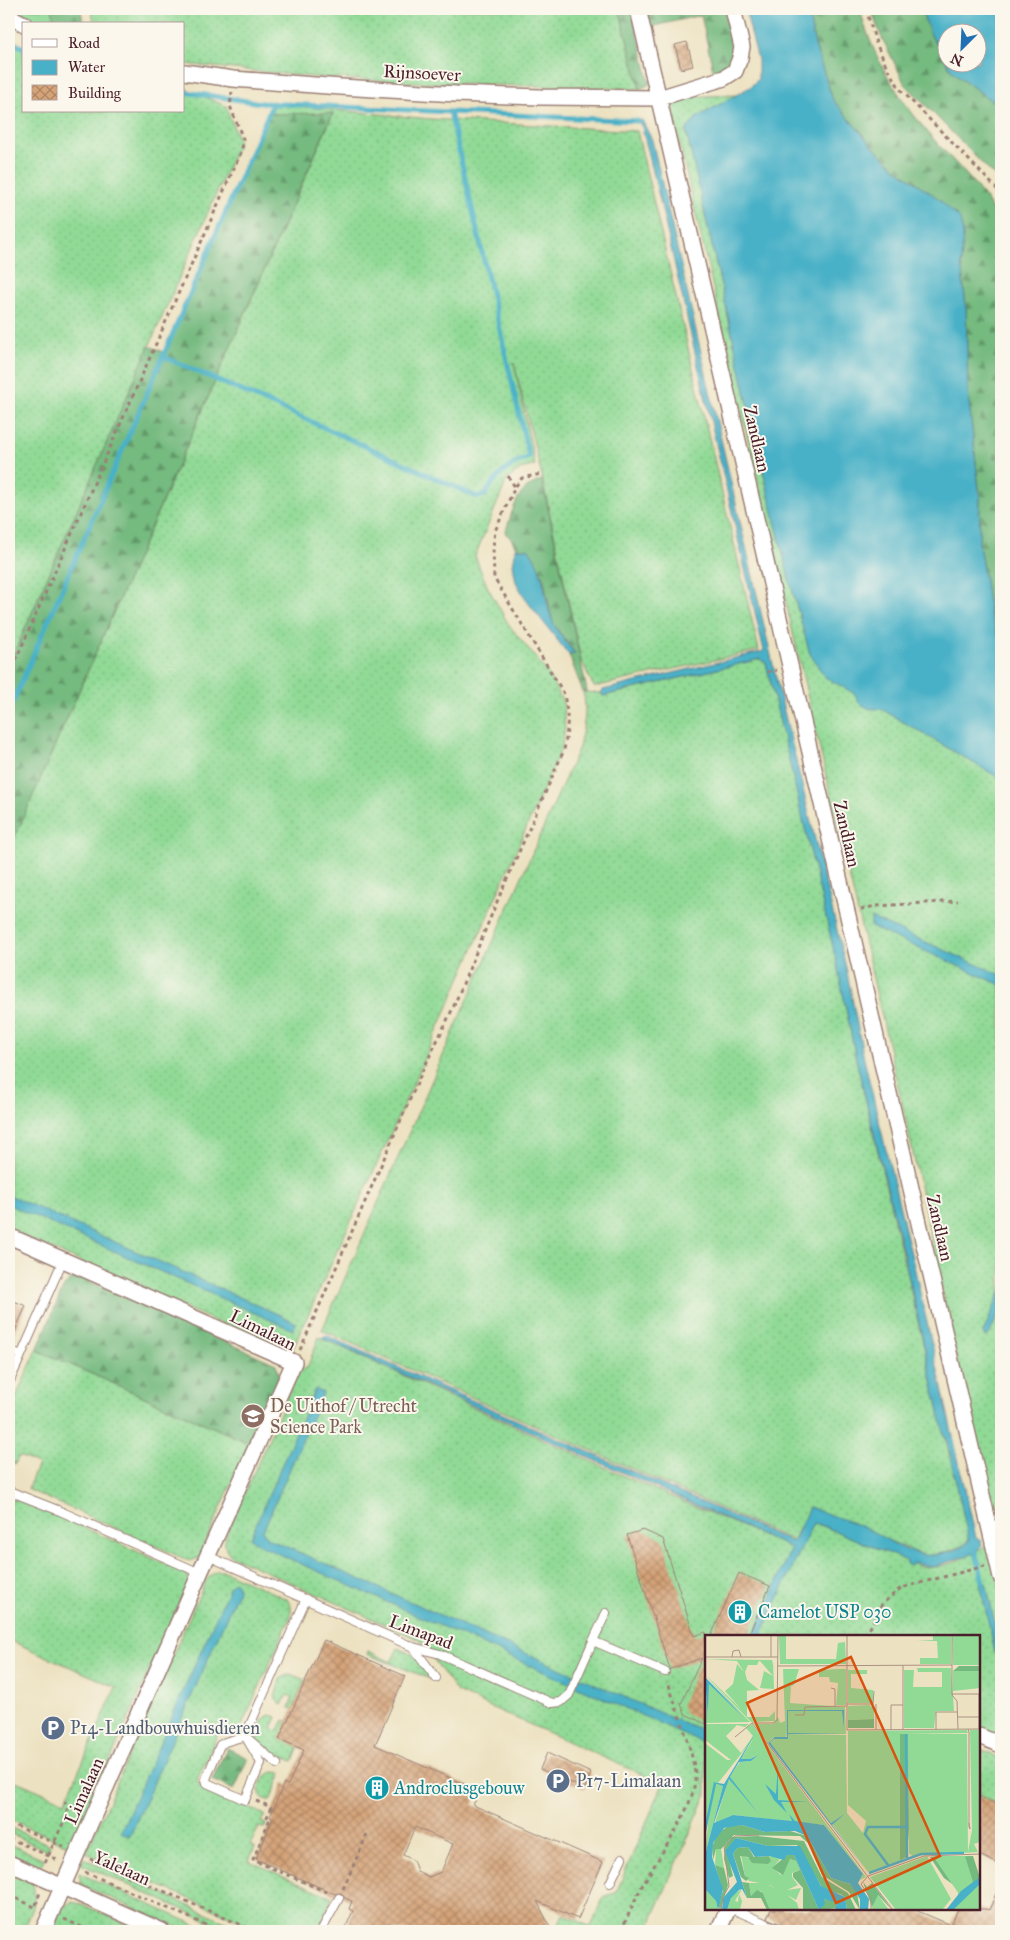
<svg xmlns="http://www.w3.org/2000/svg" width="1010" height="1940" viewBox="0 0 1010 1940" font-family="'IM FELL Great Primer',serif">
<defs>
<pattern id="grass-dots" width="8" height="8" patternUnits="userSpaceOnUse" patternTransform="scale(1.25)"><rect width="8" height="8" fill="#91da96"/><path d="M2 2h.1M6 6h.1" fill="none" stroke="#7fbb81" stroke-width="1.8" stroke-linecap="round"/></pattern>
<pattern id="forest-firs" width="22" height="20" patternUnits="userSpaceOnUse" patternTransform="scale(1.25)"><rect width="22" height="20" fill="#74ba7f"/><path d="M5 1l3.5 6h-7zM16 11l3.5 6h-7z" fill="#619768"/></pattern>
<pattern id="park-tufts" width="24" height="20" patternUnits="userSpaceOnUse" patternTransform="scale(1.25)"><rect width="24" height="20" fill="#91da96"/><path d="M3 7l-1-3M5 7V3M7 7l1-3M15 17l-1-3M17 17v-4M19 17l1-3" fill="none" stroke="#7fbb81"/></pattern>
<pattern id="building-cross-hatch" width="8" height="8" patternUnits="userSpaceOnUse" patternTransform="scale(1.25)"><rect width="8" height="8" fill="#d4a378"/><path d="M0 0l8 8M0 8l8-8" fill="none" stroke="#ae8463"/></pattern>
</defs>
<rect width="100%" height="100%" fill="#fbf7ec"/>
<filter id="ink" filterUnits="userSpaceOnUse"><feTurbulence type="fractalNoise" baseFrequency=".02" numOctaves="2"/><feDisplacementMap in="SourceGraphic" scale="10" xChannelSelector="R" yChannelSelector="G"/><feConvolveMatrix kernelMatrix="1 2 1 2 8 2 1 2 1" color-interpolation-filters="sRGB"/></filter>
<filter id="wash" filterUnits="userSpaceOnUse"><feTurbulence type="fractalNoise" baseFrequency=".0096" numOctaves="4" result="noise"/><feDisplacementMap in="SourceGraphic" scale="20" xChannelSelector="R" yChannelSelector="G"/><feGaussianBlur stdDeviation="1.12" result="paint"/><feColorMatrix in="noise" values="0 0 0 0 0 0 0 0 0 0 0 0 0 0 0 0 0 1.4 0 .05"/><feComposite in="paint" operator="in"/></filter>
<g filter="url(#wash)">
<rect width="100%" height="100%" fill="#ece1c0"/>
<path fill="url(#grass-dots)" stroke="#6e7c60" d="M92,9h527l21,80 -211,-6 -115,-6 -130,-13v-40h-90z
M9,38l15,8v65h160v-23l42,18 13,36 -230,523z
M736,95l-40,23 -10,13 75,331 27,113 22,79 110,76 81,49v771l-40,-172 -54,-253 -236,-1018 5,-10z
M283,105l148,14 206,12 122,519 -165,37 -13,-27 -41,-192 -26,-105 21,102 -14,4 -14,11 -32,76 12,30 22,39 38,47 16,30 2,28 -4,19 -142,323 -127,278 -7,2 -276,-122v-380l324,-736h-63l4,-8z
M760,659l6,4 71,301 19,95 113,479 -3,6 -22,9 -19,3 -115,-49 -17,34 -471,-211 257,-583c4,-18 9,-36 4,-55l18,1 2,3z
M319,1337l309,141 171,73 12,-26 4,-2c28,10 55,23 83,34 10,4 20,10 30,10 21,1 43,-13 61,-22l12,50v142l-22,-10v-91h-273v160l-59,135h-91l7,-17 28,13 13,-31 12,-3 47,-109 -206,-92 -37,-52 -189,-84c-11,-12 -5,-21 1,-34l67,-152 8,-2z
M37,1350l212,93 -50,115 -9,3 -14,-6 -147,-65 -1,-2 10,-24 -19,-8 -4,8 -6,-3v-49z
M9,1494l172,77 6,3 2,7 -117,266 -63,-28v-41l56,24 51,-115 -107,-47z
M217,1571h7l63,28 4,7v10l-51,114 -9,3 -12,-2 -22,49 4,6 64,29 -4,7 5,2 -2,4 -5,-1 -9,18 5,2 -6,14 83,36 -14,34h-55l-177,-78 119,-271 6,-7z
M398,1648l15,7 20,25 -66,-26 1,-3 23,11z
M290,1674l15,6 -12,29 -4,-1 4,-11 -6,-2 -5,10 -7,-7 5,-19z
M269,1715l8,2 -5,11 6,3 6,-11 3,1 12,26 -6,14 -30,-13 -6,-5c-1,-11 2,-22 12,-28z
M979,1749l22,10v47l-22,-10z
M273,1772l9,1 -12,28c-2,-1 -6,-2 -8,-4 -8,-9 3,-23 11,-25z
M9,1827l41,18 -2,6 -39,-18z
M9,1844l35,15 -4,8 -31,-14z
M83,1858l162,73h-14l-150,-67z
M9,1872l24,11c4,22 -1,28 -10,48h-6l-8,-3z
M79,1873l130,58h-23l-105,-46z
M71,1902l10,2 61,27h-91l11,-23z"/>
<path fill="url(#forest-firs)" stroke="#5f6c55" d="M15,9h66l2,15h-44z
M619,9h13l18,75 -10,5z
M647,9h81c7,23 18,53 -15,61l-12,-55 -50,12z
M807,9h53c12,48 38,88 70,126 17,20 37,38 53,60 8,10 13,22 18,33v418l-11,-32 -11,-70 1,-46 -12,-105 -2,-87 -5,-43 2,-29 -88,-85 -42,-49 -17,-51z
M871,9h50l11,28 20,34 49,37v75l-96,-99 -25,-50z
M333,113l-324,737v-185l140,-319 15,6 106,-238z
M542,480l45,211 -4,1 -14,-37 6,-2 -22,-29 -10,-47 -14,-28 -13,-1 -5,-10 -6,-5c9,-24 10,-44 37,-53z
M82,1278l194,86 4,12 -31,67 -212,-93 27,-64 8,-7z
M227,1748l21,10 -14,32 -22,-10z"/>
<path fill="url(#park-tufts)" stroke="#6e7c60" d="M9,9h43l2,15h-19l-26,-13z"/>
<path fill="#48b1c7" stroke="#496879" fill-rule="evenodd" d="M745,9h62l9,40 17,51 42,49 23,21 41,29 21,20 3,15 -2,29 5,43 2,87 12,105 -1,46 11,70 11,32v133l-120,-70h-11l-11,-6 -4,-9 -30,-17 -15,-23 -22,-79 -27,-113 -75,-331 10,-13 54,-31 8,-8v-19z
M921,9h80v99l-49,-37 -20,-34zM978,32v30h-30v-30z
M642,120l10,20 129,559 65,268 18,92 51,211 55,241 6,27 5,3 1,4 -4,7 -45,15 -20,-4 -2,3 -5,-2 1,-3 -84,-35 -10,-3 -52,113h-7l37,-88 -469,-210 3,-3 464,206h4l2,-2 14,-32c25,10 53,17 75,31 12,7 25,14 39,17 11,2 40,-5 46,-14l-22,-101 -4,-10 -37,-165 -50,-206 -19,-95 -71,-301 -6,-4 -157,37 -2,-3 2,-3 161,-39 -106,-459 -16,-65 -4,-6z
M516,548l13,1c18,26 14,47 24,73 4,11 15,22 22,32l-6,1 -43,-55 -10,-18 -3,-17z
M871,918l130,57v10l-130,-58z
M9,1195l271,120 16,8 -3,7 -284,-125z
M1001,1290v18l-12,27 -4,2 -2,-4z
M315,1389l8,4 -60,138 4,7 407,181 32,12v13l-443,-197 -13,-9z
M235,1582l2,1 1,8 -108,245 -7,-2 -2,-3 109,-245z
M983,1582l3,1 15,69v20l-2,-1 -19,-87z"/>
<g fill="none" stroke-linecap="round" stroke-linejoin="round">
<path stroke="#48b1c7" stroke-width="5" d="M9,41l15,7
M184,92l78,11 376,18
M162,356l130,57 185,84 8,-2c10,-18 25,-31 44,-38l-79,-345
M9,711l264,-608
M976,1553l7,29"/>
</g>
<g id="blocks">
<path fill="url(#building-cross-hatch)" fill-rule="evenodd" d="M687,42l6,24 -12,3 -6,-24z
M9,1299l17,7 -17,38z
M643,1530l20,9 31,97 12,-4v92l-21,-10 -4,-10 21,-46 -32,11 -43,-134z
M739,1573l31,13 -22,50h-37z
M324,1640l81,36 -30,69 105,46 -7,14 130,57 -25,57 -41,-18 15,30h-208l9,-20 -4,-2 3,-8 -7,-3 -4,-5 -6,1 -79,-35 17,-41 -3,-1 14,-34 4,2 16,-35 -25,-11zM415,1827l38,17 -12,28 -12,5 -12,-6 -4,-11 -10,-5z
M547,1753l44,20 -6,16 -45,-20z
M979,1796l22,10v59l-22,-10z
M1001,1882v49h-205l-29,-13 4,-9h142l38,16 7,-16h27l4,1z"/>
</g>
</g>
<g filter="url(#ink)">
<use href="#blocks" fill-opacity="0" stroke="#9b8076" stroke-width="1"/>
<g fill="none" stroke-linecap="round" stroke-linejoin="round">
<defs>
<path id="lane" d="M9,1350l12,5
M9,1383l54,-123
M9,1491l51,20 140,62
M208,1556l205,91 27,7 112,49 9,-1 8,-7 24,-54 72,31
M593,1641l13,-28
M413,1647l23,31
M245,1736l16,27 -16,37 -38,-17 -1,-4 14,-34 5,-3z
M277,1764l-32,-28 61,-137
M610,1883l12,-25
M732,1909l52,22
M321,1931l18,-33"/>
<path id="street" d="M638,9l363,1568
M9,16l15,8
M184,72l49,7 108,8 115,7 84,3 119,1 65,-20 11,-7 5,-13 2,-11 -9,-38
M9,1236l285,126 -94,211 -157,358
M979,1736l22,9
M9,1863l153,68
M718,1931l10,-22"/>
</defs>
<use href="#lane" stroke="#9b8076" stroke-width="10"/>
<use href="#street" stroke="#9b8076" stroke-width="18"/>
<path stroke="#9b8076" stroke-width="3" stroke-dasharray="4 4" stroke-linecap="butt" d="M866,9l10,34 12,27 13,20 100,103
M508,476l7,11
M767,672l10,-2
M9,675l233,-525 1,-11 -13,-33 2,-14
M861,909l15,-3 82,-5
M300,1350l121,-276 32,-66 43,-104 68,-154c4,-20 5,-37 -1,-58l-69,-114 -1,-31 2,-16 20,-44 7,-9 19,-4
M866,1636l16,-32 19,-16 84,-22
M256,1801l15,6 -5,13 3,1 -16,39 76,33
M9,1823l55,24
M9,1838l49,22
M90,1859l165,72
M45,1863l23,-51 -3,-10
M85,1872l135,59
M343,1889l25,-57
M9,1895l28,13
M36,1905l4,-13
M64,1919l26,12
M25,1931l2,-6
M621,1931c8,-17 15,-35 25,-52 15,-26 52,-76 49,-106 -4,-31 -19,-62 -27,-92"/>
<use href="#lane" stroke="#fff" stroke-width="8"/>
<use href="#street" stroke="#fff" stroke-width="15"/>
</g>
</g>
<defs>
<symbol id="university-disc" viewBox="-11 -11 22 22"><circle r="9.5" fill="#8d6e63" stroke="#fbf7ec"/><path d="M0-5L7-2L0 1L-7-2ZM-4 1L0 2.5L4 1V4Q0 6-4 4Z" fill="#fff"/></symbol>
<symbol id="building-disc" viewBox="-11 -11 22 22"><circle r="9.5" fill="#0f9aa8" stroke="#fbf7ec"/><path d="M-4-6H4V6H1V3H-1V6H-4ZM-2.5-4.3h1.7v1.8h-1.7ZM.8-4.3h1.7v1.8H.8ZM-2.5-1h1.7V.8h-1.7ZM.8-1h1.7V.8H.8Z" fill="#fff"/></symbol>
<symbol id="parking-disc" viewBox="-11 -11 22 22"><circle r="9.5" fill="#5c6f8a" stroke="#fbf7ec"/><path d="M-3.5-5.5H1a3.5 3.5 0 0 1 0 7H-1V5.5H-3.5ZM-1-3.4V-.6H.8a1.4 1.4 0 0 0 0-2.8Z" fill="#fff"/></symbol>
</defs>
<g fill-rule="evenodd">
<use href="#university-disc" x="239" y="1402" width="28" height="28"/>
<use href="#building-disc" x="726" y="1598" width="28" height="28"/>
<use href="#parking-disc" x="39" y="1714" width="28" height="28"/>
<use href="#parking-disc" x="544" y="1767" width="28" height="28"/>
<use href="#building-disc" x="363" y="1774" width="28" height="28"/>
</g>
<g text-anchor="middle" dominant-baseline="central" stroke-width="4" stroke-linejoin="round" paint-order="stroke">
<g font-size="18" fill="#4a1f2b" stroke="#fbf7ec">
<text transform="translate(422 73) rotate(3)">Rijnsoever</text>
<text transform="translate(757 439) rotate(77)">Zandlaan</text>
<text transform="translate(847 834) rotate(77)">Zandlaan</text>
<text transform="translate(940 1228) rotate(77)">Zandlaan</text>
<text transform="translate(263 1330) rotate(26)">Limalaan</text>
<text transform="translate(421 1632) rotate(21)">Limapad</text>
<text transform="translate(84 1791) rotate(-66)">Limalaan</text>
<text transform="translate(122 1868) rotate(24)">Yalelaan</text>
</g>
<g font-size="18" fill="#785e54" stroke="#fbf7ec" text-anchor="start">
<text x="270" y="1406">De Uithof / Utrecht<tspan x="270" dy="21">Science Park</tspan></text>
</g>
<g font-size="18" fill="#0d838f" stroke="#fbf7ec" text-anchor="start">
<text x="758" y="1612">Camelot USP 030</text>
<text x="394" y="1788">Androclusgebouw</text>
</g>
<g font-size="18" fill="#4e5e75" stroke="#fbf7ec" text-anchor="start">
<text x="70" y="1728">P14-Landbouwhuisdieren</text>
<text x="576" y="1781">P17-Limalaan</text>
</g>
</g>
<g transform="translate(705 1635)">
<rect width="275" height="275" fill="#ece1c0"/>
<path d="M74,0h7v24h50l2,-16 7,-1 1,22h-66zM228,0h18v29h-31v-6h18l-1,-17h-20l16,-1zM275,0v30h-27l-1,-29zM0,24l62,1h5l1,5v-5l1,29 -14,-1 4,-17 9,5 -13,-15h-1l-2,4h-9l-3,7 2,8 12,10 -15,1h3v26h22l6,-6v10l-24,1 -46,-48 36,35 -16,-18 8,-7 4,-20 7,8 -7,-11zM212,33h34l3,43h-18l-2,17h-30v-58h10l-1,17h29v-15h-24zM78,34h16l-5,16 -3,1 -1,17 55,4 1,27h-59l-1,3 -13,1 -5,5 -14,-19h19l5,-7 2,6 5,-2zM118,34h23v36h-10l2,-22 -8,-1 -1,-5h-10v-7h20zM143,35h19v4h-16v14l22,2v13h-25zM248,36h27v17l-27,3zM0,40l43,45 2,2 -45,1v-44l3,38 1,-34 34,34zM164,70l5,3v11l-26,1v-14zM0,89h44l-4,3 -8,-2 -11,11 15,17 12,-17 -7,-8 6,-4 114,153 -6,3 3,-6 -39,-49 -91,-10 -18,8 14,-45 7,7 -6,-8 5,-8 5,-7 11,-1 6,-6 -7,4h-9l12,-20 -35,44 5,3 -18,69 4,-42 -4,17v-87l22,17h4l-26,-20zM262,95l1,3 -68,1v125l7,-1 -39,14 -36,-48 15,-11 -16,10 -61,-81 4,-3h14v-5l58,1 1,78 16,20 3,-12 -18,-16v-74zM265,95h10v112l-6,2 4,8 -66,4 -3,-3 -1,-119h59l1,118 4,-22zM11,214h5l3,19 -9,-3zM36,220l20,8 7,1 2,-8 10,3 -7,9 8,7 9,-16 6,2 4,9 -8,3v4l6,8 -11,5 14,-2 -5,12 -26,-15 -21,-4 -4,-5zM222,221l24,43 -9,11h-46l-26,-33zM44,248h16l20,10 12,10 2,7h-29l-7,-17 -3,-2 -9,5zM275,249v26h-27l10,-13zM0,254l11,12 2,9h-13zM37,254l-6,10 -1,2 3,1 1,-8 3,7 -2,9h-13l5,-15zM173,260l11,15h-17l1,-11z" fill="#91da96"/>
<path d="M254,31h21v5h-27zM169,84v9h-26v-8zM195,99h8l1,94 -2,29 -7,3zM37,190l23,7 25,-1 17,5 24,42 19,6 7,9 3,17 -11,-18 -27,-17 -14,-32 -8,-7 -66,-1 -13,14h-5l-3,11 -1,-14 7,-14 10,-6zM53,201l46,5 18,36 26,16 8,17h-9l-2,-13 -5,-3 -17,-5 -26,-44 -29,1 -32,-8 -6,26 3,12 -4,2 -5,-19 1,-13 7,-9zM43,212l6,10 15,-1 2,5 -3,3 -16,-1 -4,-6 -8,-1 5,20 4,2 -3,3 -5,-4 -8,-23 4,-6zM82,220h7l25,55h-16v-22l-10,-11v-4l7,-3 -4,-9 -6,-2 -7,16 -11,-7zM268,221l7,22 -22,16v-6l-14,-10 -14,-21zM10,230l9,3 4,17 -8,25 -2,-6 5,-13zM37,247l7,1 2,13 6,-6 6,3 7,17h-3l-6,-12h-14zM158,247l4,5 5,-4 20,27 -14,-15 -6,12zM119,264l12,3 1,6 -17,2z" fill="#74ba7f"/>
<path d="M228,221h32l8,26 -14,12z" fill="#91da96"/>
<path d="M0,42l28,29 10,11 -34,-33 -1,33zM82,75h57v18l-2,-17h-54v22l57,1h-57v5h-14l-4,3 61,81 15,-10 -14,12 36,48 -100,-130 7,-6h12zM51,97l-15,27h9l8,-4 -7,6 -12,1 -9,15 28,36 -29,-34 -15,44 19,-8 59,6 -3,-7 6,7 29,4 39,49 -5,9 11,16 -1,11h-8v-11l-10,-15 -19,-6 -24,-42 -12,-5 -30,1 -23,-7 -18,3 -11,15 -1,14 11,32 -5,21 -2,-9 -11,-12v-34l18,-69 -11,-4 -7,4 7,-4 12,2zM73,129v36l30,2h-27l6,11 -13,-13 -9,-16 11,10zM31,203l32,8h32l21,40 24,11 2,13h-12l2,-7 -13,-4 1,5 -6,6 -25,-55h-7l-3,5 -15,-4 -14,1 -7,-10 -11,1 -4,6 14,44 -5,-9 -3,1 -8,8 -4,12h-5l1,-12 14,-16 -12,-31zM275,242v7l-27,26h-7l15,-19z" fill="#48b1c7"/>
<path fill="none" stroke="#48b1c7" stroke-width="2.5" d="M201,99l1,124M0,196l10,-48M183,230l-23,-31 3,-7h38M164,238l52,-19 43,-1"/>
<path fill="none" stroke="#ab9384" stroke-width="1" d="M142,0v95l133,-1M247,0v60l5,6 1,28M0,22h73M27,22l1,-6 6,-1 2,7M66,22v-22M198,30v65M73,31l174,-1M126,53l4,1v17M247,59h27v35M142,69h26l1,-13M171,69v26M90,80h9l1,-8 42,-1M253,82h21M47,88l141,187M47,88h21l4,-3 1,-85M263,94l1,3v95l1,2 -1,-6M186,95v-25h12M231,95v-18h21M30,102l17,-14M16,275l2,-13 6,-11 -5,-40 11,-10 24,-1M166,275v-11l-10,-15 7,-8 56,-20 56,-2"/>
<path fill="#d8530f" fill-opacity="0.15" stroke="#d8530f" stroke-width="2.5" d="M146,22l89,199 -104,47 -89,-200z"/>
<rect width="275" height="275" fill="none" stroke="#4a1f2b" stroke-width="2.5"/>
</g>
<rect width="1010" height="1940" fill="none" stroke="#fbf7ec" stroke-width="30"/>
<rect x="22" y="22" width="162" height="90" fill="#fbf7ec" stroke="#b4a19f"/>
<rect x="32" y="39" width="25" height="8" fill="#ffffff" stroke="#b4a19f"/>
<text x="68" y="48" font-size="15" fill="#4a1f2b">Road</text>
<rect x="32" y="60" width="25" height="15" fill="#48b1c7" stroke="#b4a19f"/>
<text x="68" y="72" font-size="15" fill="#4a1f2b">Water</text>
<rect x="32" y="85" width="25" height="15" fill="url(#building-cross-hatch)" stroke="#b4a19f"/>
<text x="68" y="98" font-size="15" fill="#4a1f2b">Building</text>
<g transform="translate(962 48) rotate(204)"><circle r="24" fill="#fbf7ec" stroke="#b4a19f"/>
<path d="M0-4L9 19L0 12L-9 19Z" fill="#1f6fb2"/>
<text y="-8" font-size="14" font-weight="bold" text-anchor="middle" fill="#4a1f2b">N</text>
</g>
</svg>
